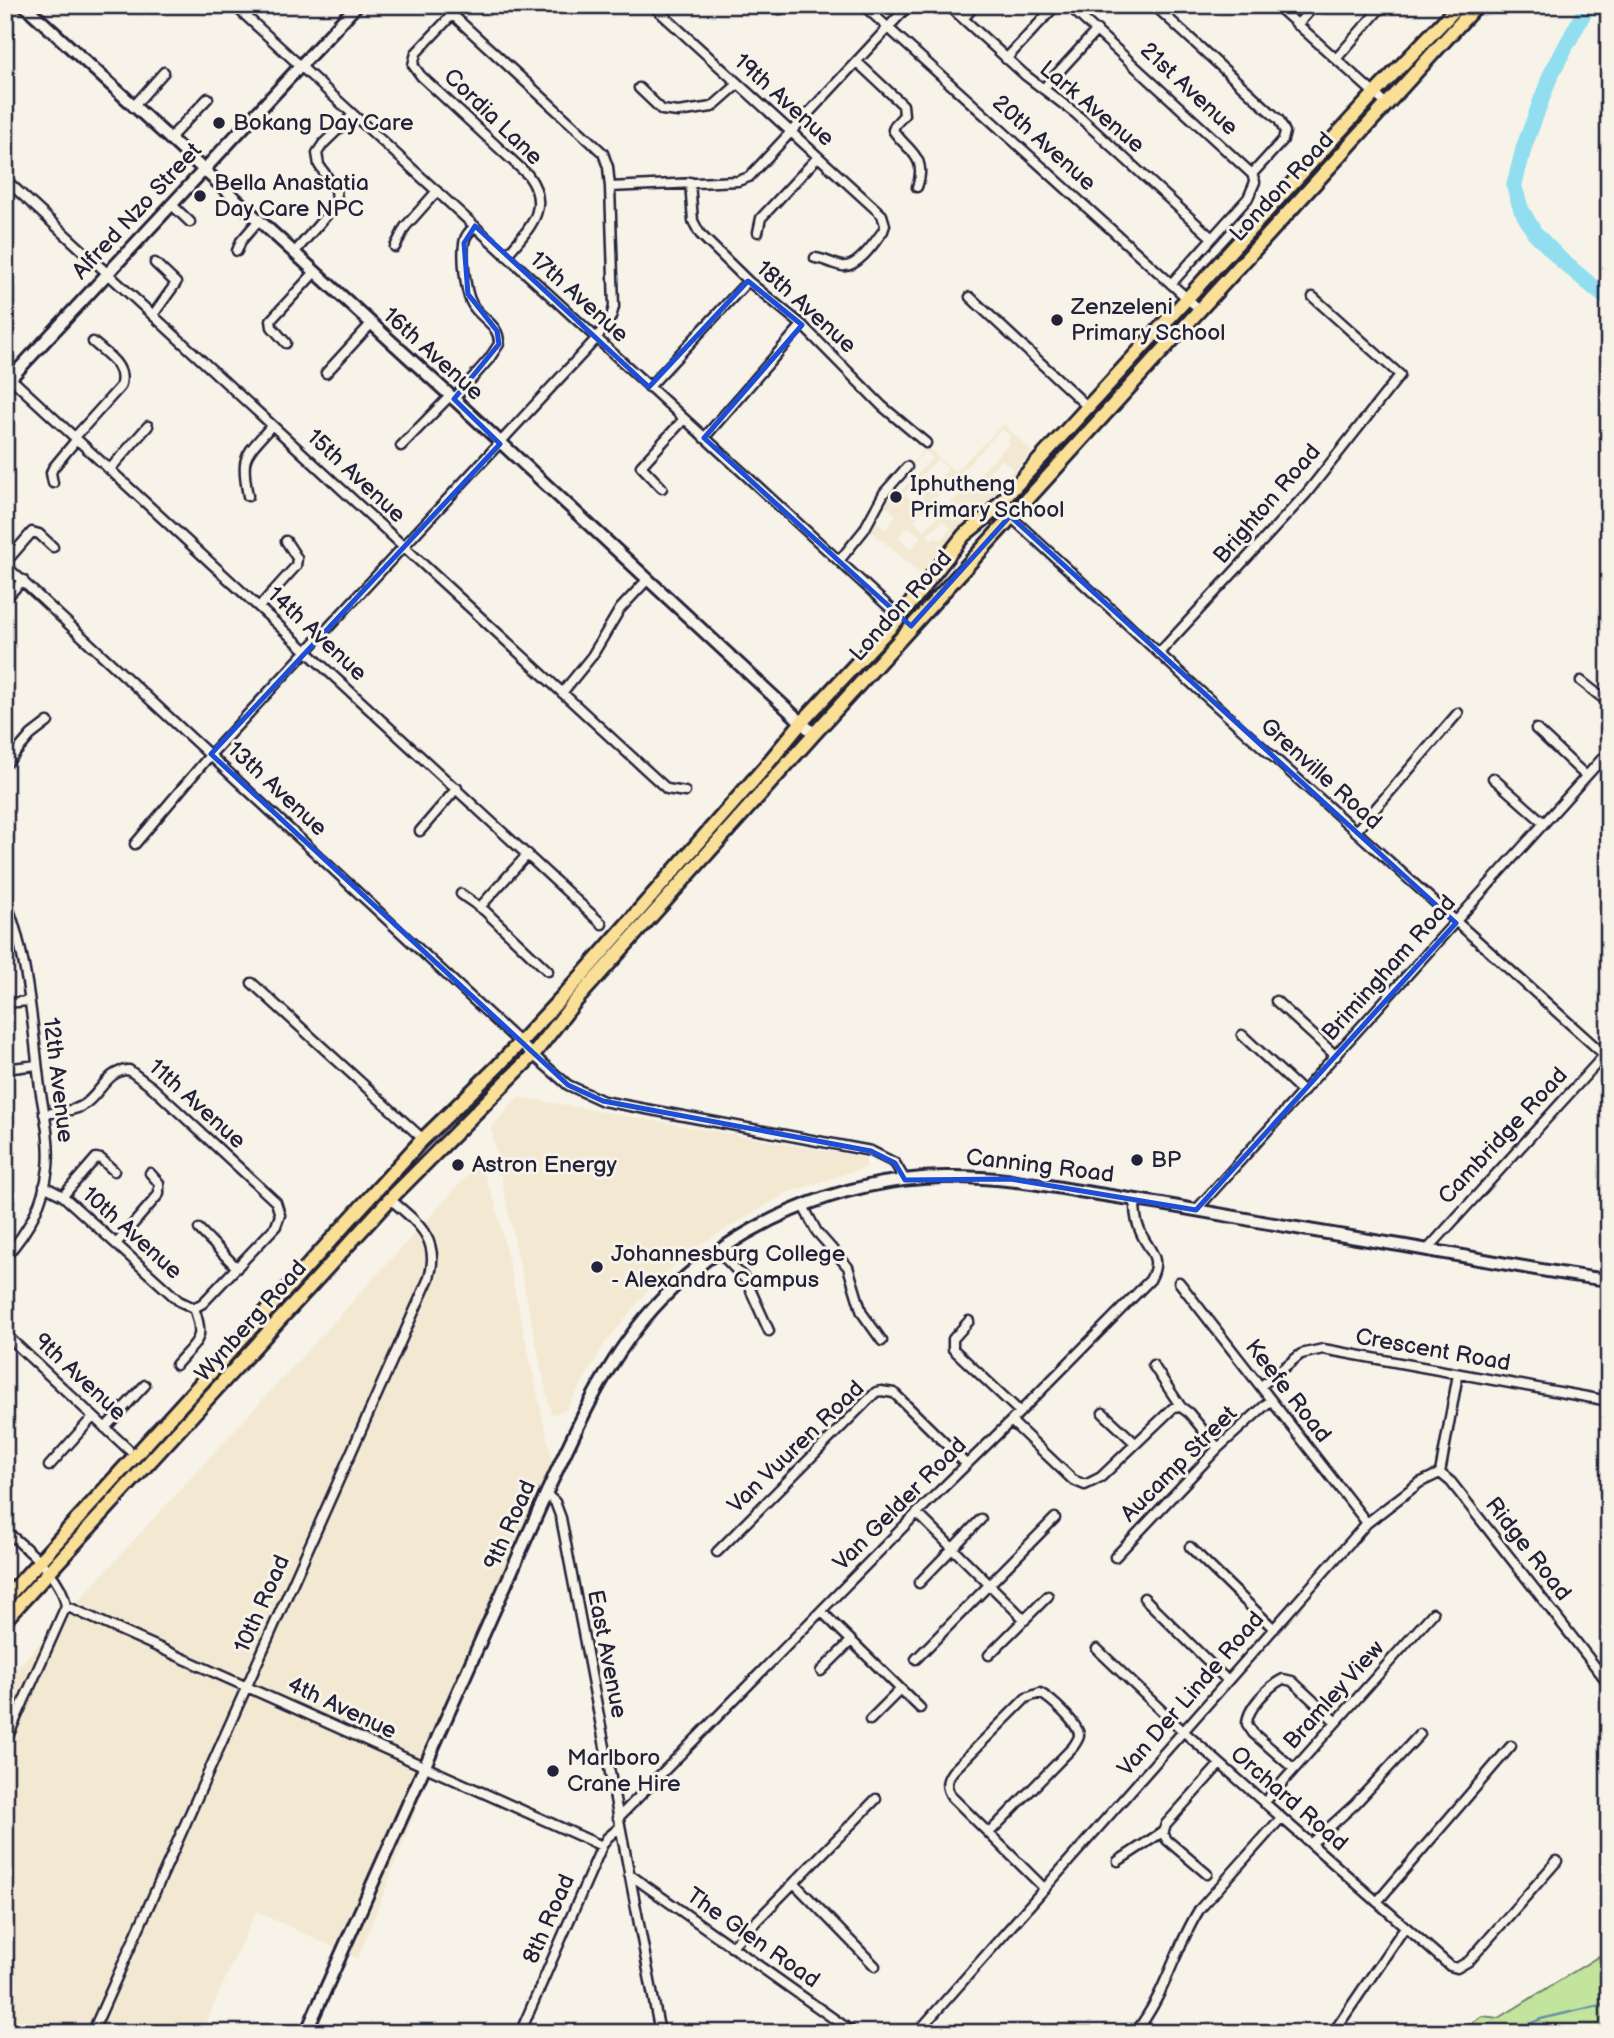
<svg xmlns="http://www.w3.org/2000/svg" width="1614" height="2038" viewBox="0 0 1614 2038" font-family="'Balsamiq Sans',sans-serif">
<rect width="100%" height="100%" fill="#f7f3e8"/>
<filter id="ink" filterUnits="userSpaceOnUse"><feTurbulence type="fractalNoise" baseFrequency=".0143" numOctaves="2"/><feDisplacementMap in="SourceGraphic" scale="14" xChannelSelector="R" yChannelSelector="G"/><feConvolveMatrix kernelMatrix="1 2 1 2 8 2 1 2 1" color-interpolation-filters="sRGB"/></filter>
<g filter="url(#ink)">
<path fill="#f3e9d2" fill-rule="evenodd" d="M1004,424l28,28 -109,124 -56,-49 25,-43 35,-37 28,24zM1002,429l9,7 -3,4 2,3 -86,87 -10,-10 25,-26 -8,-8 -17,17 -10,-10 34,-34 10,10 -13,14 8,8zM925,451l8,7 -33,34 -7,-7zM1002,459l11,11 -21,21 -11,-11zM885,506l11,9 -10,14 -11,-8zM943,521l8,8 -11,12 -4,-5 -4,4 -4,-5zM908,526l13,11 -10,12 -13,-12z
M519,1097l346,61 2,9 -80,26 -91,54 -45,39 -47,59 -37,64 -16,6 -60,-287z
M479,1163l17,42 56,255 -194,499 -102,-48 -55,122h-196v-352z"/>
<path fill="#c3e49d" stroke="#72836c" stroke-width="2" d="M1609,1950v83h-152l25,-17 17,2z"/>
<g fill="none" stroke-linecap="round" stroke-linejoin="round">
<path stroke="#6593a8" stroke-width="2.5" d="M1509,2033l32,-14 68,-16"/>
<path stroke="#91def1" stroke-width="16" d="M1588,5l-37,69 -27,73 -10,39 7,23 13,23 28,29 47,39"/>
<defs>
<path id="street" d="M234,5l666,612
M652,5l230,210 3,10 -2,6c-8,11 -26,38 -41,35 -10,-2 -17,-7 -27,-8
M765,5l15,4 14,-4
M863,5l336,304
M948,5l77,70 50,38 137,125
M1068,5l184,169
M1154,5l125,115 6,12 -2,8 -31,34 3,8 -7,16 -77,86
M1276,5l110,99
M452,15l-36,38 -3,12 8,11 107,99c25,34 -1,55 -22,81
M964,18l11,-13
M1297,25l18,-20
M1006,59l50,-54
M1336,59l47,-54
M857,62l46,43 1,10 -9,10 -2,5c15,22 35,26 24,57
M639,88l23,22 16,2 34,-5 26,-23
M1043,89l54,-59
M133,107l31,-35
M169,139l39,-41
M5,179l614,566 48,44 18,3
M690,182l3,39 7,13 48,47 54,44 80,81 44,37
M610,187l128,-6 11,-4 160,-172
M171,204l19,18
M758,232l3,-14 57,-61
M395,247l10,-20 32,-36
M237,251l4,-10 18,-21
M294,253l38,-44 5,-9 -1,-10 -17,-25 -2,-12 6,-9 30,-29
M970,297l119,111
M153,315l23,-32 -21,-20
M286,343l-14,-16 -1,-7 44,-48
M5,373l597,551
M326,373l44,-48
M649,387l99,-106
M454,399l35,-40 10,-15c1,-20 -19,-25 -27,-40 -7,-12 -11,-52 -7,-65 2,-6 6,-9 10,-13
M75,437l45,-50c8,-21 -14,-33 -27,-45
M704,438l98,-113
M401,446l49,-50
M110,469l38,-43
M53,483l-2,-10 2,-5 24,-29
M662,488l-21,-22 43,-47
M248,496c-8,-42 -3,-39 24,-71
M1010,516l191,176 408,367
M839,561l25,-31 20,-37 23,-26
M5,563l27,-31 7,2 14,13
M5,565l528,490 35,30 35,16 268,50 24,12 10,17
M5,599l18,-19
M259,607l37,-41 1,-8 -11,-17
M1159,653l147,-159 94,-119 -87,-78
M1581,681l28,22
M562,693l30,-37 28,-47 27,-29
M1536,729l50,47
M5,765l26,-30 17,-13
M1493,778l51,45
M420,831l37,-43
M1356,831l102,-118
M135,844l76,-90 385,-415 15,-22 3,-10 -4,-120 -2,-20 -5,-14 -161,-148
M461,894l24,17 63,60
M5,900c23,52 28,131 35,188 4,25 11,54 8,80 -4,34 -20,64 -43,89
M480,907l48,-53
M252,983l171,156
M1276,1001l60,55
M5,1003l24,-2
M1242,1035l61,57
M5,1069l32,-4
M44,1114c12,-2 27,-2 38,-8 17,-9 25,-37 47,-36l24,18 123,114 4,13 -4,11 -73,77 -9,5
M44,1186l19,10 116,105 15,7
M63,1196l33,-38 5,1 13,12
M803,1206l14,26 31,35 14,46 20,28
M1196,1210l413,-459
M199,1229l38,39
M116,1244l43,-50v-11l-9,-10
M1427,1250l182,-200
M719,1252l27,28 23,51
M1179,1282l188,241
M969,1321l-16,18v10l67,63
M5,1334l123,115
M176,1365c21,-25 30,-24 18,-57
M1153,1365l28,42
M1261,1386l40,-32 22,-5 286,52
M1103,1413l32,30
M1011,1421l62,59 12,5 16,-8 72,-69 8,-1 8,6 29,35
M105,1428l40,-43
M49,1466l44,-49
M1440,1473l11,9 158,202
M546,1494l9,8 6,16 99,515
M917,1513l108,107
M5,1530c22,20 57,45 61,76l-61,137
M1190,1547l84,82
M717,1552l159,-160 5,-1 13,2 72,71
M1115,1557l103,-109 53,-48
M919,1583l62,-64
M1144,1598l83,82
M66,1606l536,240
M821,1611l99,97
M1097,1649l86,82 267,235 7,2 12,-7 88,-100
M989,1655l59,-59
M916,1659l139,-141
M821,1671l30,-30
M870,1720l30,-30
M1294,1769l-41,-36 -6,-9c0,-16 22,-38 36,-45l9,2 44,41
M1264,1803l169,-190
M618,1818l299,-305 94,-92 139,-141c14,-25 -4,-30 -11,-52 -4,-9 -4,-19 -4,-29
M989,1833l84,-86c2,-3 5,-7 6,-11 1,-11 -29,-38 -39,-43l-14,5 -73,73c-7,9 -8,16 -1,26l93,92
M1311,1844l44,-40 65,-70
M1118,1861l46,-30
M629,1874l225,159
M1207,1874l-40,-34 -4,-7 3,-9 54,-60
M795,1884l80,82
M1377,1902l134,-156
M731,1947l145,-148
M92,2033l337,-755c12,-39 -12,-56 -39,-79
M520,2033l82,-187 5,-8 13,-11
M917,2033l450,-510 52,-40 21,-10 18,-99
M1135,2033c32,-41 38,-81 64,-123l82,-92
M1333,2033l72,-106"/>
<path id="secondary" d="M24,5l430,394 360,335
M5,384l352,-379
M306,2033l240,-539c32,-69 62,-139 115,-194 73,-76 179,-121 284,-123 45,-1 89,6 134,14 54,8 108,17 162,27 62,12 125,21 187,32 60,10 120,23 181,30"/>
<path id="primary" d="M5,1599l416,-458 77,-75 79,-85 187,-213 37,-45 99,-106 64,-82 25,-20 385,-421 85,-89
M5,1620l385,-421 143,-144 40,-51 241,-270 663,-729"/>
</defs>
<use href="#street" stroke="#22223b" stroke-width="13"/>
<use href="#secondary" stroke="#22223b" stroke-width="16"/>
<use href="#primary" stroke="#22223b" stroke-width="18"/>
<use href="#street" stroke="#f7f3e8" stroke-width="8"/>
<use href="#secondary" stroke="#f7f3e8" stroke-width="10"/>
<use href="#primary" stroke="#fadf96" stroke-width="12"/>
</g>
</g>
<path fill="none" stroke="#1d4ed8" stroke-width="5" stroke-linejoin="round" d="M475,226l174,161 99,-106 54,44 -98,113 135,123 72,65 99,-110 446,407 -260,287 -186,-31 -105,1 -10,-17 -24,-12 -268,-50 -35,-16 -357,-331 289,-310 -46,-45 45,-55 -2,-13 -29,-37 -4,-51z"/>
<g fill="#22223b" stroke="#f7f3e8" stroke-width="2.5">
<circle cx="219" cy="123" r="7"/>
<circle cx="200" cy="196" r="7"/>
<circle cx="1057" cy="320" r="7"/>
<circle cx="896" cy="497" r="7"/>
<circle cx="1137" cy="1160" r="7"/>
<circle cx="458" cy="1165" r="7"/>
<circle cx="597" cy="1267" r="7"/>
<circle cx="553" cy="1771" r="7"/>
</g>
<g text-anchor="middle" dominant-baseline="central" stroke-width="6" stroke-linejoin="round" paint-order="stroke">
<g font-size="23" fill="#22223b" stroke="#f7f3e8">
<text transform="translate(1189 89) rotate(43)">21st Avenue</text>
<text transform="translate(784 100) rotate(42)">19th Avenue</text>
<text transform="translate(1092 107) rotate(40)">Lark Avenue</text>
<text transform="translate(493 117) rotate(44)">Cordia Lane</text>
<text transform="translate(1044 143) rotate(42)">20th Avenue</text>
<text transform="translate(1282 187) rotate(-47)">London Road</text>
<text transform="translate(137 211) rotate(-47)">Alfred Nzo Street</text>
<text transform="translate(579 297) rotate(42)">17th Avenue</text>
<text transform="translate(806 307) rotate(42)">18th Avenue</text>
<text transform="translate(433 354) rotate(42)">16th Avenue</text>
<text transform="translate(356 476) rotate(43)">15th Avenue</text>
<text transform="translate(1267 504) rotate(-49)">Brighton Road</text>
<text transform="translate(901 606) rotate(-48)">London Road</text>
<text transform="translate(317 634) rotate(43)">14th Avenue</text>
<text transform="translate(1321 774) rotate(42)">Grenville Road</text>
<text transform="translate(277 789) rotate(43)">13th Avenue</text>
<text transform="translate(1389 968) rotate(-48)">Brimingham Road</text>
<text transform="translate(58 1080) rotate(83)">12th Avenue</text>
<text transform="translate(197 1104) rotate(42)">11th Avenue</text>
<text transform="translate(1503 1136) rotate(-47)">Cambridge Road</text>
<text transform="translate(1040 1166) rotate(7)">Canning Road</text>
<text transform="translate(132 1233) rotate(42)">10th Avenue</text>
<text transform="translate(251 1321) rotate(-48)">Wynberg Road</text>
<text transform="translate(1433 1350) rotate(10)">Crescent Road</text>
<text transform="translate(80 1377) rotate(43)">9th Avenue</text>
<text transform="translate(1288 1391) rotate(52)">Keefe Road</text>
<text transform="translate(796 1447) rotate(-44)">Van Vuuren Road</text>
<text transform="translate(1179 1464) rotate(-45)">Aucamp Street</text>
<text transform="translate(900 1504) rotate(-45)">Van Gelder Road</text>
<text transform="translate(510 1525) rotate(-66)">9th Road</text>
<text transform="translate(1528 1549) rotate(52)">Ridge Road</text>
<text transform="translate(262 1604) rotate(-66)">10th Road</text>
<text transform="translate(607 1654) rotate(79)">East Avenue</text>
<text transform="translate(1191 1694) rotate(-49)">Van Der Linde Road</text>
<text transform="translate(1334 1695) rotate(-48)">Bramley View</text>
<text transform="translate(342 1708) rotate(25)">4th Avenue</text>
<text transform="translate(1289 1799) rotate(41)">Orchard Road</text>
<text transform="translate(549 1919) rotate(-66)">8th Road</text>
<text transform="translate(753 1938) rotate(35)">The Glen Road</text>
</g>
<g font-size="23" fill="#22223b" stroke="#f7f3e8" text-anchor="start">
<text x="233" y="123">Bokang Day Care</text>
<text x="214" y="183">Bella Anastatia<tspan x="214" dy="26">Day Care NPC</tspan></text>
<text x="1071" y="307">Zenzeleni<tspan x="1071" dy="26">Primary School</tspan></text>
<text x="910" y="484">Iphutheng<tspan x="910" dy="26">Primary School</tspan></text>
<text x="1151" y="1160">BP</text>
<text x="472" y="1165">Astron Energy</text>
<text x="611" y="1254">Johannesburg College<tspan x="611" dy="26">- Alexandra Campus</tspan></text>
<text x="567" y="1758">Marlboro<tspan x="567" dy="26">Crane Hire</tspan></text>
</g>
</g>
<rect width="1614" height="2038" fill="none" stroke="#f7f3e8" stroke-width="28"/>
<rect x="14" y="14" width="1586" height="2010" fill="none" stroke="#22223b" stroke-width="2.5" filter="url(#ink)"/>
</svg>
